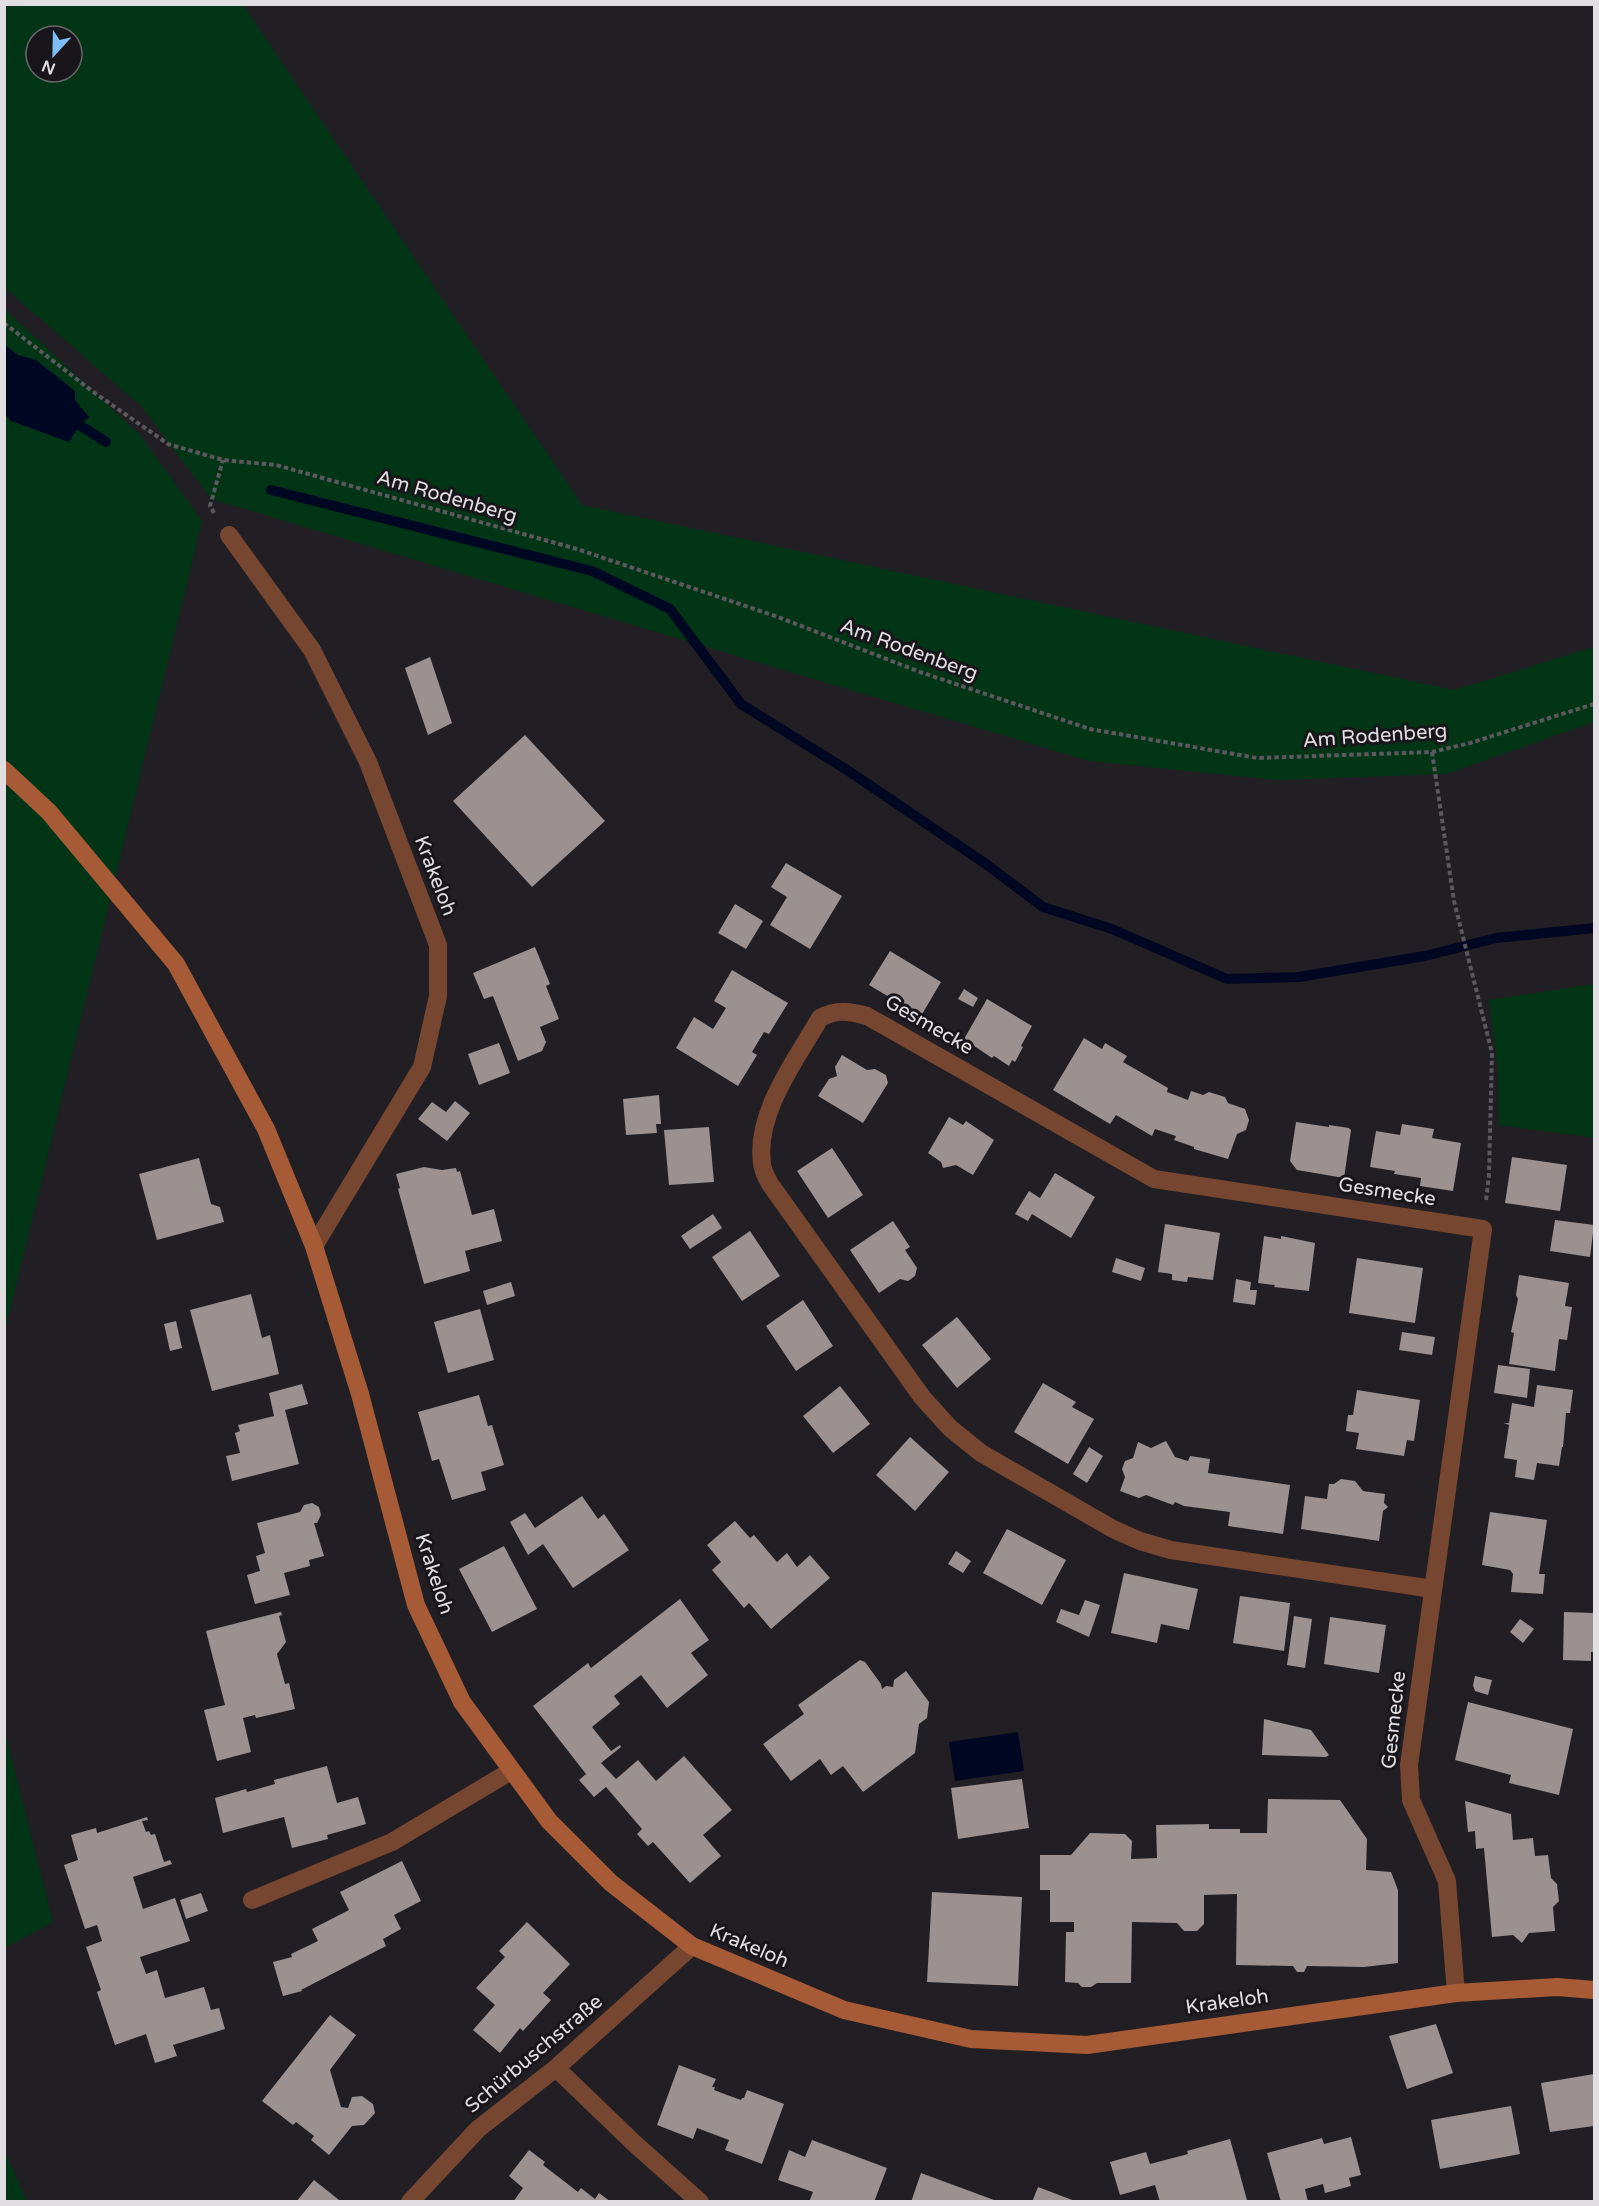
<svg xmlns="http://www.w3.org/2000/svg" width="1599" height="2206" viewBox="0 0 1599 2206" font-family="'Varela Round',sans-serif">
<rect width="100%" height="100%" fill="#221f24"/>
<path fill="#023416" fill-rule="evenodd" d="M5,4l238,1 339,500 872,185 140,-43v75l-148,52 -168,6 -189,-19 -878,-262 -70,-93 -136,-118zM36,36h36v36h-36z
M4,308l137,128 61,85 -197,810z
M1594,984v154l-95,-13 -1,-56 -9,-69z
M4,1728l49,194 -48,26h-1z
M4,2152h1l22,49h-22z"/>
<path fill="#000722" d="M4,344l14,11 18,5 39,31v9l14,17 -10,9 -10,16 -58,-21 -6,-7z
M1018,1732l6,39 -69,10 -6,-39z"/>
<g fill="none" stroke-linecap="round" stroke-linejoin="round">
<path stroke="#000722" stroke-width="10" d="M70,419l36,23
M271,490l321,81 78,38 71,95 106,66 139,94 57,43 69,22 115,50 72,-2 126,-21 71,-18 98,-10"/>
</g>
<path fill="#9a9190" d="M430,657l22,66 -24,12 -23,-67z
M525,735l80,86 -73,66 -79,-86z
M786,863l56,33 -32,53 -40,-24 17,-28 -16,-10z
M735,904l28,17 -17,28 -28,-16z
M535,947l15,37 -4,2 13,33 -19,8 6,15 -4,9 -24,10 -25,-65 -9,3 -11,-26z
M890,951l51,31 -20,34 -52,-31z
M732,970l56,33 -19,31 -5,-2 -12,20 5,3 -19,31 -62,-38 18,-31 19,12 13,-21 -12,-7z
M964,989l14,9 -5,9 -15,-8z
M987,999l45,27 -11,20 2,1 -8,15 -3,-2 -3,6 -15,-10 -2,2 -28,-19z
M1084,1038l18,11 3,-6 22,13 -4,6 45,26 -1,4 21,8 3,-9 12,4 6,-3 16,5 3,6 17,6 4,11 -3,10 -9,4 -9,25 -34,-10v-2l-20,-7 2,-4 -21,-7 -3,7 -36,-21 -6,9 -57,-34z
M499,1043l11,30 -31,12 -11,-31z
M842,1055l25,15 8,-1 11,6 2,8 -25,40 -45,-27 11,-17 8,-3 -2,-9z
M659,1095l2,29h-5l1,9 -31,2 -3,-36z
M455,1101l15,12 -23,28 -29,-22 14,-17 14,10z
M949,1117l14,8 3,-4 28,19 -21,35 -17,-10 -13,3 -2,-6 -13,-9z
M1296,1122l33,5v-2l20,3 2,2 -7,48 -47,-8 -7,-9z
M1402,1124l32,5 -2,9 29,5 -8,48 -33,-5 1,-8 -27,-4 1,-3 -25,-4 6,-36 24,4z
M709,1127l5,55 -45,3 -5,-55z
M832,1148l31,47 -35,23 -31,-47z
M1512,1157l55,8 -7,46 -55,-8z
M199,1158l12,46 9,3 4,15 -67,18 -18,-66z
M424,1167l18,3 14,-2 1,4 3,-1 12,44 22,-6 8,32 -37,10 5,20 -46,13 -26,-95 2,-1 -4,-14z
M1055,1173l40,24 -24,41 -39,-24 -4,7 -13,-7 14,-23 11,7z
M713,1214l9,14 -32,21 -9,-13z
M1555,1220l39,5 -4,32 -40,-6z
M893,1221l17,26 -5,3 12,18 -2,8 -7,5 -8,-2 -21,14 -29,-43z
M1165,1224l55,9 -7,47 -25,-3 -1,5 -15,-2v-6l-14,-2z
M750,1231l30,45 -38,25 -30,-44z
M1264,1236l17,3v-3l34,7 -6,48 -35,-4 1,-2 -17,-2z
M1116,1258l29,10 -4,13 -29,-9z
M1357,1258l66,10 -8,55 -66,-10z
M1519,1275l50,8 -4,23 7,1 -5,33 -8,-1 -4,32 -46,-7 5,-31 -3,-1 7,-33 -2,-4z
M1236,1279l15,3 -1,8h7l-2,15 -22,-3z
M511,1282l4,14 -28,9 -4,-14z
M251,1294l11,44 8,-3 9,39 -67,17 -22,-81z
M803,1300l30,46 -37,25 -30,-45z
M480,1309l14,51 -46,13 -14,-51z
M957,1317l34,42 -34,29 -35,-43z
M176,1321l6,27 -12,3 -6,-27z
M1402,1332l33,5 -3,18 -33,-5z
M1498,1365l32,4 -3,29 -33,-5z
M1043,1383l33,19 -4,5 22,12 -26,45 -54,-32z
M302,1384l6,20 -23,6 14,54 -67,17 -6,-25 14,-3 -5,-20 5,-2 -2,-6 36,-9 -5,-23z
M1537,1385l36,5 -3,23h-4l-3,34h-1l-3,19 -22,-3 -3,17 -19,-3 2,-17 -13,-2 5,-33 -5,-2h5l3,-20 22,4z
M840,1386l30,38 -37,29 -30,-37z
M1357,1390l63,10 -6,41 -7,-1 -3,16 -48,-7 3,-16 -13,-2 2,-16h5z
M479,1395l9,31 4,-1 12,40 -23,7 5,18 -34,10 -13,-41 -7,2 -14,-49z
M910,1437l39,35 -34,39 -39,-36z
M1166,1441l9,16 13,4 2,-5 20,3 -2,14 82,12 -7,49 -55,-8 2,-14 -46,-6 -9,-4 -2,3 -27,-10 -7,3 -19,-7 5,-14 -3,-8 3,-8 8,-3 5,-16 13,6z
M1089,1447l14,9 -16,27 -14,-9z
M1341,1479l14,2 8,10 22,3 -1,9 4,4 -5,4 -4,30 -78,-12 4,-33 22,3 2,-15h5z
M582,1496l16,23 6,-5 25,36 -56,38 -30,-44 -15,11 -18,-33 15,-9 10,15z
M312,1503l7,4 2,8 -4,8h-3l10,33 -15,4 1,6 -26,7 6,22 -35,9 -8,-29 13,-4 -4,-15 9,-3 -8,-30 43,-11 4,-7z
M1490,1512l57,8 -8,54h6l-2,20 -32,-2 2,-18 -3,-4 -28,-5z
M735,1521l15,17 4,-3 23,27 10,-9 10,14 13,-12 20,23 -59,51 -22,-26 -5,5 -32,-38 9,-8 -14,-17z
M1007,1529l59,31 -24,45 -59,-32z
M504,1546l33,63 -45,23 -33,-63z
M956,1551l15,10 -8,12 -15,-9z
M1124,1573l74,16 -9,41 -28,-6 -4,19 -46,-10z
M1240,1596l50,7 -6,48 -51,-8z
M680,1599l29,41 -18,13 17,22 -41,33 -26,-33 -27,21 6,8 -28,23 19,24 9,-6 1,2 -20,16 15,16 22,-19 18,21 28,-25 48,54 -29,25 18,21 -31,27 -37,-41 -5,4 -11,-12 5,-5 -36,-42 -12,10 -15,-17 7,-6 -53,-68 55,-43 3,5z
M1085,1600l15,5 -11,32 -33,-15 5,-13 18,6z
M281,1612l1,3 -3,1 7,26 -9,12 8,30 4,-1 6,26 -39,9 -1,-3 -12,3 8,34 -34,9 -13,-51 21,-5 -19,-74z
M1564,1612l30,1v39h-3v9l-28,-1z
M1294,1616l18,3 -7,49 -18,-3z
M1330,1617l56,8 -7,48 -55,-9z
M1520,1619l14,10 -11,14 -13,-11z
M860,1660l5,2 16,22 1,5 4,-3 7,1 1,-7 12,-9 23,31 -2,16 -8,6 -4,29 -52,39 -20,-26 -12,9 -11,-16 -29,22 -28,-37 41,-30 -6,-9z
M1475,1676l17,4 -4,15 -13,-4 -2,-6z
M1468,1702l105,27 -14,66 -50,-12 2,-8 -56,-15z
M1264,1719l47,11 18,25 -3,2 -64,-2z
M327,1766l10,37 21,-6 8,27 -39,11 1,4 -36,9 -8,-31 -61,16 -8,-35 31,-9 1,3 28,-8 -1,-4z
M1022,1779l7,49 -71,11 -7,-51z
M1268,1799l72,1 27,39 -1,31 25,2 7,18v73l-34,4 -57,-1 -3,6h-7l-4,-6 -57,-1 1,-71 -33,1v29l-7,7h-13l-7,-8 -45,-1 -1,61h-34l-6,4h-9l-4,-4 -13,-1 1,-50h8v-10h-24v-32h-10v-35h31l19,-22 35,1 7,7 -1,18 26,-1 -1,-33 53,-1v5h31v4h27z
M1465,1801l46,13 2,26 20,-2 2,18 13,-1 3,23 6,6 2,17 -6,6 2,24 -26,2 -7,10 -9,-8 -21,2 -8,-89 -8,1 -1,-18 -7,1z
M147,1817l1,3 -6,1 4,11 3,-1 2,4 4,-1 9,28 6,-2 2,4 -39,13 10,32 32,-11 15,43 -50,16 6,17 11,-4 8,28 39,-11 7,23 8,-2 6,21 -52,16 4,11 -22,7 -9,-29 -31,11 -18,-53 4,-2 -15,-43 16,-6 -5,-16 -12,4 -21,-64 14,-5 -7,-25 25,-7 1,5z
M402,1861l19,40 -27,14 7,14 -18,10 3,7 -85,44 1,1 -19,5 -10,-34 19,-5 -1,-3 27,-13 -6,-12 37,-19 -9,-18z
M932,1892l90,5 -4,89 -91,-4z
M201,1893l7,18 -22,8 -6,-19z
M527,1922l43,42 -27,29 8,7 -28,31 -3,-3 -20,25 -27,-23 22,-25 -19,-17 29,-31 -6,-6z
M330,2015l26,20 -26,35 11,37 7,1 4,-11 10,-1 11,8 2,9 -11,12 -12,1 -23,29 -18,-15 3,-4 -18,-14 -3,3 -31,-24z
M1436,2024l17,49 -46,16 -18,-53z
M679,2065l37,14 -4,8h3l-1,3 13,5 14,5 1,-2h2l3,-8 37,14 -22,60 -37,-14 4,-10 -32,-12 -4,11 -36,-14z
M1594,2074v52l-44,6 -9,-49z
M1511,2106l9,48 -80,15 -9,-49z
M1351,2137l10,38 -12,3 2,8 -26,7 -2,-9 -18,5 3,13h-27l-14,-49 55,-15 2,6z
M1230,2139l17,61 -87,2 -5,-17 -35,10 -10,-33 36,-10 4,12 38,-10 -1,-3z
M812,2140l75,28 -13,34h-65l4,-10 -35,-12 11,-30 16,7z
M529,2150l16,12 -2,3 35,27 3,-4 14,11 4,-6 12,9h-98l10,-14 -14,-12z
M921,2173l73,27 -1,2h-82z
M314,2180l25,20 -2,2h-41z
M1038,2187l37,14v1h-43z"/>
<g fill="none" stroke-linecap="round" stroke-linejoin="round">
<path stroke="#5c595e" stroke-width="4" stroke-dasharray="4.5 3" stroke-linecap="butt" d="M4,323l88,68 76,53 55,16 53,5 301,84 201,68 142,55 170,57 167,29 175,-6 38,-9 124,-39
M214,513l-4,-7 13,-46
M1432,752l22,149 38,152 -3,122 -3,26"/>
<path stroke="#764630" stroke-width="18" d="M252,1900l140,-58 119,-71"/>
<path stroke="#764630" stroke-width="18" d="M229,535l83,115 56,112 70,183v51l-16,71 -108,179
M1433,1589l-262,-39 -31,-9 -27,-12 -132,-76 -31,-25 -28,-31 -152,-213c-3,-6 -8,-14 -8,-21 -7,-50 34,-103 58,-145 17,-9 29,-7 47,-2l287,163 329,50 -74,536 2,35 36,81 9,112
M556,2068l79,76 65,58
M410,2202l68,-73 78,-61 136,-122"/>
<path stroke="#a65a35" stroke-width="18" d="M4,770l45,42 127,152 90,165 48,117 46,148 56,211 46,97 87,119 62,62 81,63 152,64 127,29 116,6 369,-52 101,-6 37,3"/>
</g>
<g text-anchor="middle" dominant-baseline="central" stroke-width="6" stroke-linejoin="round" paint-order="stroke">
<g font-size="20" fill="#e0dee1" stroke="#19161b">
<text transform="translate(447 497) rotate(16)">Am Rodenberg</text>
<text transform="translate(909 650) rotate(20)">Am Rodenberg</text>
<text transform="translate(1375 736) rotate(-4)">Am Rodenberg</text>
<text transform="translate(435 876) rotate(69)">Krakeloh</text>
<text transform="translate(929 1025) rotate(30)">Gesmecke</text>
<text transform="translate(1387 1192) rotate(9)">Gesmecke</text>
<text transform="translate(434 1574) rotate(72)">Krakeloh</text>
<text transform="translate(1394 1720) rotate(-84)">Gesmecke</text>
<text transform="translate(749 1946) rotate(23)">Krakeloh</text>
<text transform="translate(1227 2002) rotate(-8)">Krakeloh</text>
<text transform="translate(534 2054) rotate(-40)">Schürbuschstraße</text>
</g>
</g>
<rect width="1599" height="2206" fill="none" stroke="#e0dee1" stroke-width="12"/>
<g transform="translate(54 54) rotate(202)"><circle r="28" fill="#19161b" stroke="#69666a" stroke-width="1.5"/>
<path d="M0-4.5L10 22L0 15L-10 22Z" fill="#7dbef9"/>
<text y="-9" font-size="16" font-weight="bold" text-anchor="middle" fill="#e0dee1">N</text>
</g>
</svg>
